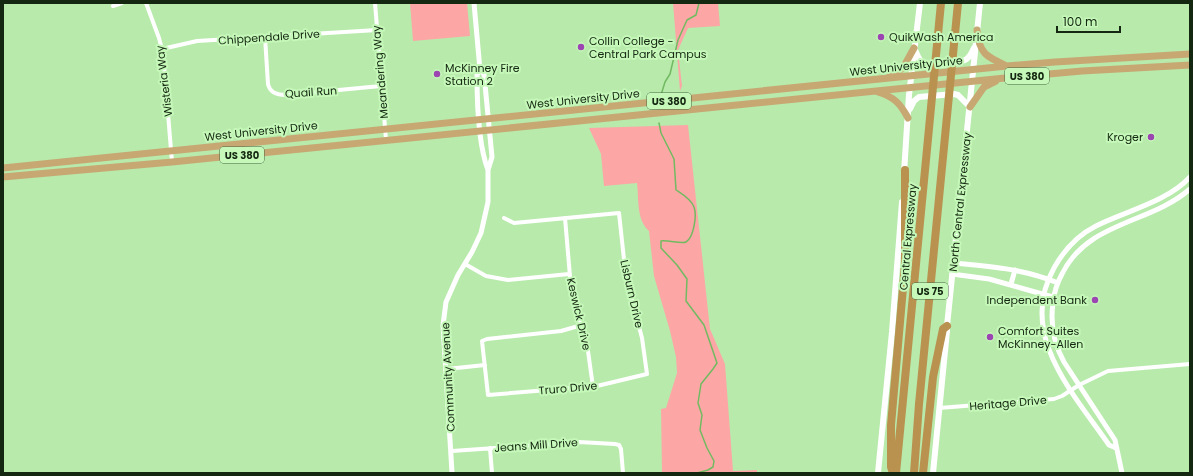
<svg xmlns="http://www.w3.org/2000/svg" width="1193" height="476" viewBox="0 0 1193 476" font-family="Poppins,sans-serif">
<rect width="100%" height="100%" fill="#b8eaac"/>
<path fill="#fca7a6" d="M410,3h57l3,33 -57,5z
M673,3h45l2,23 -32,2 -10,22 4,36 -2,5z
M688,125l22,204 15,35 8,107 24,-1v3h-95l-1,-64 5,-1 11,-35 -1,-16 -6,-26 -16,-55 -5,-45c-13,-12 -10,-32 -12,-48l-33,3 -3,-32 -12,-26z"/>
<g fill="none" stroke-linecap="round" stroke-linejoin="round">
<path stroke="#72ba61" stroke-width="1.5" d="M661,95l4,-13 5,-8 8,-34 9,-20 9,-5 3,-12
M659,123l2,10 13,26 2,31c6,4 15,9 18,17 3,8 0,30 -8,35 -4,2 -18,-2 -25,-1v7l16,17 10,14 -1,22 18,24 13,38 -4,6 -12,15 -3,19 4,12 -2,15 7,18 7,13 -1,6 -5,3 -11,3"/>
<path stroke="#fff" stroke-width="4" d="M146,3l13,35 4,15 9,109
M375,3l11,137
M113,6l9,-3
M265,37l3,47c2,9 9,11 18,11l95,-9
M162,49l35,-8 180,-11
M504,218l10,5 105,-10 7,65 16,60 5,36 -50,12 -109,9 -6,-54 5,-2 74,-8 21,-6
M565,218l6,70 17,63 5,36
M465,264l21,12 22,4 61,-6
M447,369l38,-4
M939,408l115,-9 8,-3 17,-11 29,-14 82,-7
M490,448l2,25
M452,451l127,-9 36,2 4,1 2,4 2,24"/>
<path stroke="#fff" stroke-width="5" d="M480,70l-3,5c0,28 1,69 11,95
M953,263c36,3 71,6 105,20
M952,274l37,5 64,18
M1011,284l4,-14
M1116,448l-7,-3c-36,-52 -92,-111 -55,-177 10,-18 24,-33 42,-42 30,-15 71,-24 94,-49
M452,473l-9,-148 3,-23 12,-27 14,-23 9,-19 7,-31v-32l4,-13 -8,-83 -4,-4 -6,-67
M1122,473l-7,-33 -51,-78c-10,-18 -14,-38 -11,-59 1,-10 4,-20 9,-29 26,-53 88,-50 128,-85"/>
<path stroke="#fff" stroke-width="6" d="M915,50c2,4 4,11 8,13 7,4 35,1 42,-3 5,-2 7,-8 9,-12
M910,109l4,-8 5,-4 35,-3 4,1 12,12
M904,173l5,-78 11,-92
M878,473l14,-141 10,-130
M933,473l14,-142v-5l33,-323"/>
<path stroke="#c7a873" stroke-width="7" d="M977,30c2,24 10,27 30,36
M889,77l14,-9 11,-20
M878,92c16,5 22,11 30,26
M970,107l14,-20 12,-6
M3,168l1004,-102 48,-4 135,-8
M3,177l169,-15 843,-85 67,-6 108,-6"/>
<path stroke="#b99250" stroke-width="8" d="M893,473l-2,-6v-42l14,-160v-95
M896,473l45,-470
M914,473l5,-69 39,-401
M923,473l10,-96 10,-48 4,-3"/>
</g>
<g fill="#9c44b1" stroke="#c5f8b9" stroke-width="1.5">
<circle cx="881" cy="37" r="4"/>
<circle cx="581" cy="47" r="4"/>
<circle cx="437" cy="74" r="4"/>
<circle cx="1151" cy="137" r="4"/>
<circle cx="1095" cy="300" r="4"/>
<circle cx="990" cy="337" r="4"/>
</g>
<g text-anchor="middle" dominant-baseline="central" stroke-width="4" stroke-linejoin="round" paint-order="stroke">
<g fill="#c5f8b9" stroke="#496643" stroke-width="1">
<rect x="1005" y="68" width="44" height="16" rx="3"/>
<rect x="647" y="93" width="44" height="16" rx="3"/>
<rect x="220" y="147" width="44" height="16" rx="3"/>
<rect x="912" y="283" width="36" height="16" rx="3"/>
</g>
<g font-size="10" font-weight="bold" fill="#142710">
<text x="1027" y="76">US 380</text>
<text x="669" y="101">US 380</text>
<text x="242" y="155">US 380</text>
<text x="930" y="291">US 75</text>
</g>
<g font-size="11" fill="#142710" stroke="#c5f8b9">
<text transform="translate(269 37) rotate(-4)">Chippendale Drive</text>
<text transform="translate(906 66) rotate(-6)">West University Drive</text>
<text transform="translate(380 72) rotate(-95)">Meandering Way</text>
<text transform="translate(164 81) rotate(-97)">Wisteria Way</text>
<text transform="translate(311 92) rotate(-4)">Quail Run</text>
<text transform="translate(583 99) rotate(-6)">West University Drive</text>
<text transform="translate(261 131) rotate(-6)">West University Drive</text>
<text transform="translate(960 202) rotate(-84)">North Central Expressway</text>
<text transform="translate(908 237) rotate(-85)">Central Expressway</text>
<text transform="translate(632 294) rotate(77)">Lisburn Drive</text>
<text transform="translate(579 314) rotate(77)">Keswick Drive</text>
<text transform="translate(448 377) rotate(-93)">Community Avenue</text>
<text transform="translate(568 388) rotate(-5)">Truro Drive</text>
<text transform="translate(1008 403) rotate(-5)">Heritage Drive</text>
<text transform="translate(536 445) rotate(-4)">Jeans Mill Drive</text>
</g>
<g font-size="11" fill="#142710" stroke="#c5f8b9" text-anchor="start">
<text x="889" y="37">QuikWash America</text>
<text x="589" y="41">Collin College -<tspan x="589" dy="13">Central Park Campus</tspan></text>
<text x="445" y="68">McKinney Fire<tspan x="445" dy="13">Station 2</tspan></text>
<text x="1143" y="137" text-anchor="end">Kroger</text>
<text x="1087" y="300" text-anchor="end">Independent Bank</text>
<text x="998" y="331">Comfort Suites<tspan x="998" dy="13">McKinney-Allen</tspan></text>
</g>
</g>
<rect width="1193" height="476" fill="none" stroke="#142710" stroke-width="8"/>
<path d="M1057 26v6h63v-6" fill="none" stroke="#142710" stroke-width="2"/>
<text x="1063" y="26" font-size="12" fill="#142710" stroke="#c5f8b9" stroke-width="3" paint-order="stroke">100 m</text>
</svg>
